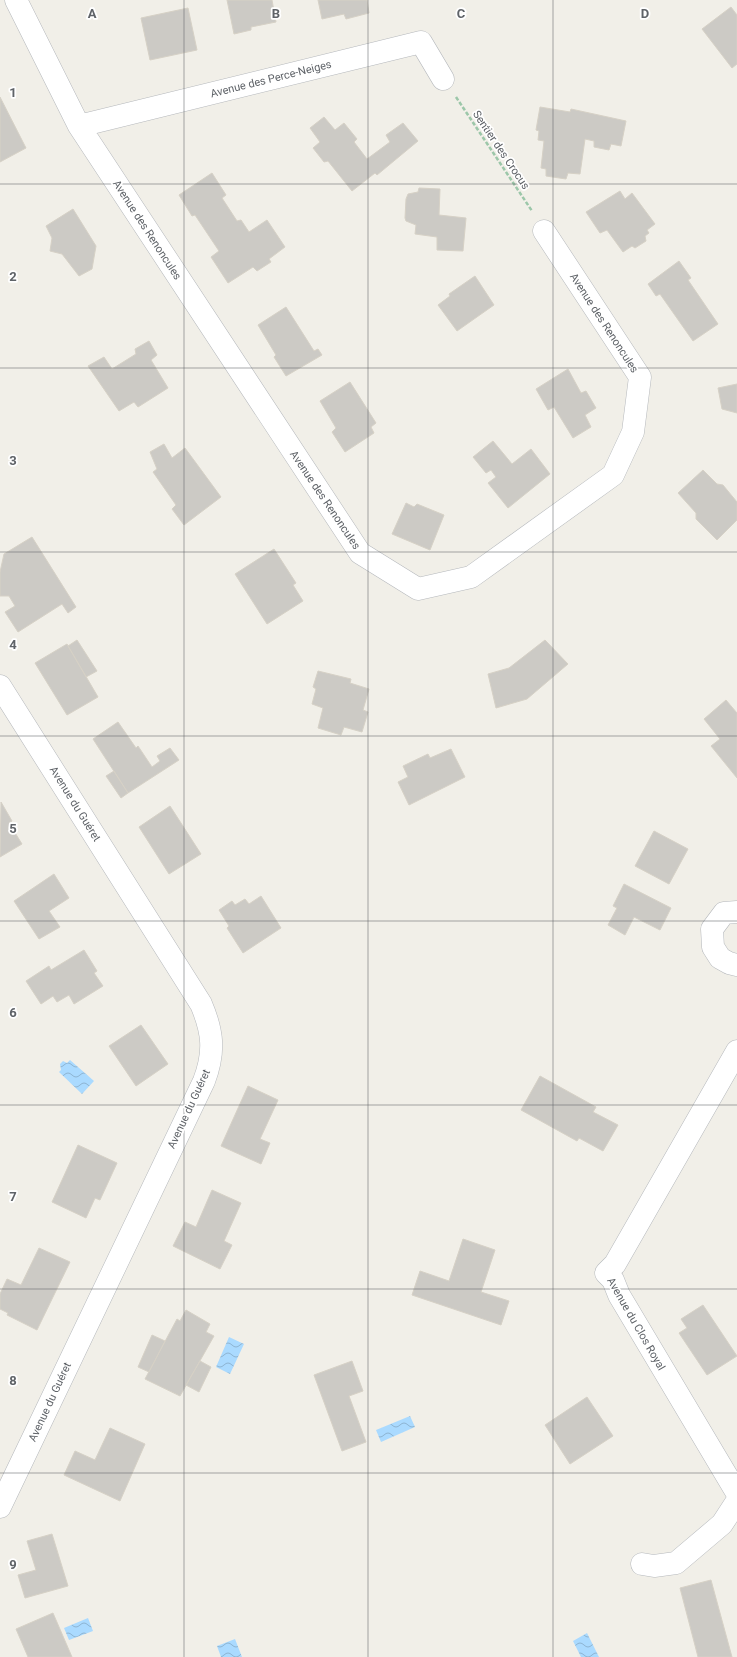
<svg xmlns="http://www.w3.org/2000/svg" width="737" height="1657" viewBox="0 0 737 1657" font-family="Roboto,sans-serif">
<defs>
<pattern id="water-waves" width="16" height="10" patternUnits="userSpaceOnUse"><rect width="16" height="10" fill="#aadaff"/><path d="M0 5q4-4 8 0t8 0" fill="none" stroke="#8eb4d2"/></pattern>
</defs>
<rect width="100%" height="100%" fill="#f1efe8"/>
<path fill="url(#water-waves)" d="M70,1060l24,21 -12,13 -23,-22 2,-2 -1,-6 3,-3 4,2z
M229,1337l15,7 -14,30 -14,-7z
M410,1416l5,11 -34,15 -5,-12z
M88,1618l5,13 -24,9 -5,-12z
M587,1633l12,24h-18l-8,-16z
M235,1639l7,18h-21l-4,-11z"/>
<path fill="#cccac5" stroke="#d6d1c6" d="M227,0h45l4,22 -25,5v3l-17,4z
M318,0h49l2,13 -23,6 -2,-5 -22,5z
M731,7l6,8v49l-5,4 -30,-39z
M188,8l9,42 -47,10 -9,-42z
M0,97l26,51 -26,14z
M540,107l30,5 1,-3 55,12 -5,25 -10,-2 -2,6 -15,-3v-6l-9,-2 -5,35 -12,-1 -2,6 -20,-3v-7l-5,-1 3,-27 -6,-1 1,-9 -3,-1z
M324,117l11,13 9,-7 13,16 -3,3 13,17 23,-17 -4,-7 17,-12 15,18 -41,34 -2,-2 -23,18 -24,-30 -4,1 -11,-14 7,-6 -10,-14z
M212,173l14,22 -4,3 15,23 4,-1 8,12 18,-12 18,27 -16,12 2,3 -14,9 -4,-4 -25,16 -17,-26 8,-6 -24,-36 -3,1 -13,-21z
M419,188l21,1 -1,26 27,3 -3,33 -26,-1v-13l-22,-3 1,-9 -10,-4 -1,-3 1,-19 2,-5 10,-2z
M620,191l5,8 7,-6 23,31 -8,6 2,3 -4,3 1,5 -11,7 -3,-2 -9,6 -16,-22 -7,3 -14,-21z
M73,209l23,37 -4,23 -13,7 -17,-22 -12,-3 2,-13 -6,-12z
M679,261l12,17 -3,2 30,44 -25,17 -33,-47 -4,2 -8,-12z
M475,276l19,29 -37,26 -19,-26 12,-9 -1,-2z
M286,307l28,44 4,-2 4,6 -36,21 -12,-19 2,-2 -18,-30z
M149,341l8,14 -6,5 17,28 -30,19 -4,-5 -15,9 -31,-45 16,-9 8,12 24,-15 -1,-5z
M568,369l13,24 5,-2 10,17 -11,7 6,12 -18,11 -19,-31 -6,3 -12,-21z
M350,382l26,41 -5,4 3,6 -29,19 -13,-20 4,-4 -16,-27z
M737,384v29l-15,-4 -4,-21z
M493,441l19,23 19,-15 19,25 -42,34 -20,-25 8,-6 -5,-7 -5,3 -13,-16z
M164,444l8,14 13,-10 36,49 -37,28 -12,-16 4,-4 -23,-33 4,-3 -7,-17z
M703,470l14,14 6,1 14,17v18l-20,20 -21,-21v-6l-18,-20z
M406,503l8,4 3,-3 27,11 -14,35 -38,-16z
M32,537l44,70 -8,6 -6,-9 -44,28 -13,-20 10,-6 -6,-10h-9v-24l4,-18z
M274,549l22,34 -3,2 10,16 -36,23 -32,-50z
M77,640l20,31 -11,6 -18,-31z
M545,640l23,24 -41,35 -31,9 -8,-34 21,-6z
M67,644l31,53 -31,18 -32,-52z
M318,671l33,8 -1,4 19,6 -6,21 5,2 -6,20 -18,-5 -3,8 -23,-7 5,-20 -11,-4 4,-15 -3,-2z
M726,700l11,13v65l-26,-32 9,-7 -16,-20z
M118,722l18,26 2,-2 14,21 8,-6 -3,-5 13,-8 9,12 -51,33 -35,-54z
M451,749l14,28 -56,28 -11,-23 10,-5 -5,-11 25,-12 2,4z
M114,771l14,22 -7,5 -15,-22z
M1,802l11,19 -3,2 13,21 -22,13z
M170,806l31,48 -32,20 -30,-47z
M654,831l34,18 -19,35 -34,-18z
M54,874l15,24 -20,13 11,16 -21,12 -25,-38z
M624,884l47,24 -11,22 -26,-13 -9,18 -17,-10 9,-17 -4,-2z
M261,896l20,32 -38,25 -16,-25 2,-2 -10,-16 13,-9 3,4 10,-6 4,5z
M84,950l13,21 -3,2 9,13 -29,18 -5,-9 -12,7 -4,-6 -12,8 -15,-23 23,-15 2,4z
M141,1025l27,39 -32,22 -27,-40z
M540,1076l56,31 -3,5 25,13 -15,26 -24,-13 -2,3 -56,-31z
M248,1086l30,14 -18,39 10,4 -9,21 -40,-18z
M78,1145l39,18 -17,37 -5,-2 -9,20 -34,-16z
M212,1190l29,13 -17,38 8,4 -12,24 -47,-23 12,-24 11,5z
M463,1239l32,11 -14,42 28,9 -8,24 -89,-30 8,-24 29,10z
M39,1248l31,14 -33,68 -30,-15 1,-2 -8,-4v-15l7,-15 14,6z
M703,1305l34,51 -30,19 -28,-42 8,-5 -6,-9z
M186,1310l24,14 -4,8 8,4 -34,60 -35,-17 32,-60 3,2z
M152,1335l13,6 -16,31 -11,-5z
M200,1361l11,6 -12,25 -13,-7z
M352,1361l11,30 -14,5 17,46 -24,9 -28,-76z
M587,1397l26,39 -43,28 -25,-39z
M110,1428l35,16 -25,57 -56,-26 11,-24 20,9z
M52,1534l16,52 -43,12 -7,-23 18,-5 -9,-29z
M711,1580l21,77h-34l-18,-69z
M53,1613l19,44h-44l-12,-28z"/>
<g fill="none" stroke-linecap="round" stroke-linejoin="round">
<defs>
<path id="street" d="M16,0l63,126 281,427 58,36 53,-12 142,-102 20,-43 7,-55 -96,-146
M79,126l342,-84 22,37
M0,686l201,318c12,28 14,48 3,77l-204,426
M737,912l-13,1 -12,16 1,18 7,11 9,5 8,2
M737,1051l-122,213 -9,9 7,7 6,15 118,198
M642,1564l12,2 22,-3 46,-39 15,-23"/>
</defs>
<use href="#street" stroke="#b5b8bc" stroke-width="23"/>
<path stroke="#9cc7a9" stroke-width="2.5" stroke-dasharray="4 2" stroke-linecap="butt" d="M456,97l76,114"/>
<use href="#street" stroke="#fff" stroke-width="22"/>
</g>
<path fill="none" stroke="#5f6368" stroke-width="1" stroke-opacity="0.55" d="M184,0v1657M368,0v1657M553,0v1657M0,184h737M0,368h737M0,552h737M0,736h737M0,921h737M0,1105h737M0,1289h737M0,1473h737"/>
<g text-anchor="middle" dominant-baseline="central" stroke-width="3.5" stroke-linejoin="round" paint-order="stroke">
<g font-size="11" fill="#5f6368" stroke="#fff">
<text transform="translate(271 79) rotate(-14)">Avenue des Perce-Neiges</text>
<text transform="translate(501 150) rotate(56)">Sentier des Crocus</text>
<text transform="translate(147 230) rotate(57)">Avenue des Renoncules</text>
<text transform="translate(604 323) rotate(57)">Avenue des Renoncules</text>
<text transform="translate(325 500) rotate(56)">Avenue des Renoncules</text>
<text transform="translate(75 804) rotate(58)">Avenue du Guéret</text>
<text transform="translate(189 1109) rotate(-65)">Avenue du Guéret</text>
<text transform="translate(636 1324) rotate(60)">Avenue du Clos Royal</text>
<text transform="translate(50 1402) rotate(-65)">Avenue du Guéret</text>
</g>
</g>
<g font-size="13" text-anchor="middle" font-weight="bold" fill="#5f6368" stroke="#fff" stroke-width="3.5" stroke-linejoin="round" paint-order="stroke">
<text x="92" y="18">A</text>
<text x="276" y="18">B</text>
<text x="461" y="18">C</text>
<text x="645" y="18">D</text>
<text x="13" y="97">1</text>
<text x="13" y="281">2</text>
<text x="13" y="465">3</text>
<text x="13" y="649">4</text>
<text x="13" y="833">5</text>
<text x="13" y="1017">6</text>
<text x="13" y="1201">7</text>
<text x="13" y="1385">8</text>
<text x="13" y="1569">9</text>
</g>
</svg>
